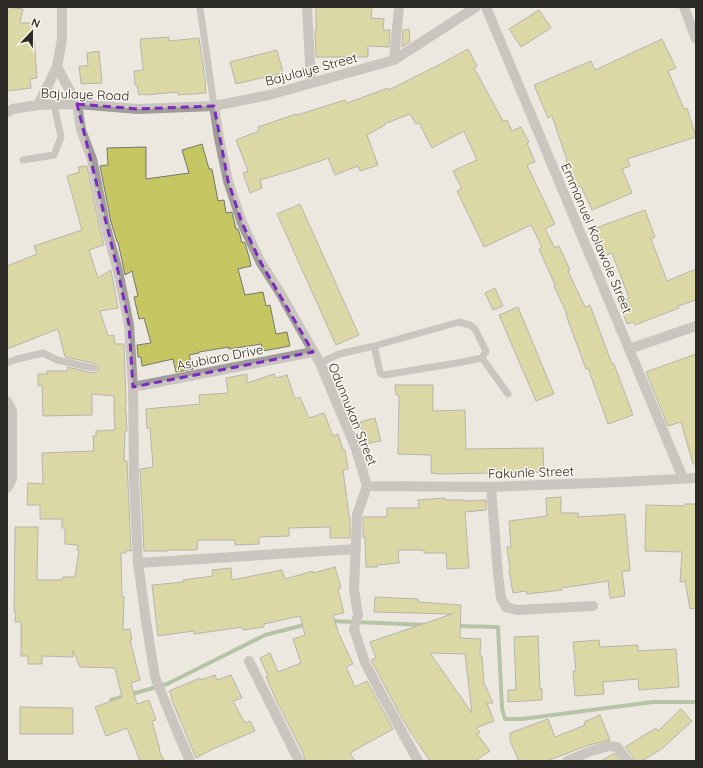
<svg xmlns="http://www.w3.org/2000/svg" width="703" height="768" viewBox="0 0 703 768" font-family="Quicksand,sans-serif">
<rect width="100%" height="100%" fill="#ece8df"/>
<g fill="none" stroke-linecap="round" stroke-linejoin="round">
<path stroke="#729a61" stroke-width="4" d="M330,621l97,4
M456,626l42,1 4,81 3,11h17l131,-17h43
M111,700l56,-16 98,-49 43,-11"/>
</g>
<path fill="#c5c661" stroke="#76776f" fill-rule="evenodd" d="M7,7l16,2 -3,14h13l4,55 -7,1 1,9 -24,3z
M316,7h56l-1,11 13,1 -1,11h7l-1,17 -21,-1v11h-52l-1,-26h1z
M539,10l12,18 -30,19 -12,-18z
M409,29l1,13 -8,5 1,-17z
M169,37v4l30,-3 6,40 1,15 -28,2v-3l-33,3v-1l-6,1 -2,-10h-2l-1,-14 9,-1 -3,-31z
M662,39l14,29 -8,3 16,38 3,-1 9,29 -69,22 3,7 -8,3 10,24 -40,17 -11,-24 -4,2 -11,-28h1l-15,-44 -4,2 -14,-33 57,-24 4,9z
M468,49l9,17 -3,2 29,53 4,-1 5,11 9,-4 8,15 -2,1 8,19 -8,3 28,59 -10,5 10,19 4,-2 11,24 -2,1 17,36 5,-2 22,59h2l19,51 -25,9 -20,-56 -2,1 -20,-54 1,-1 -13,-28 1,-1 -16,-36 3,-2 -11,-22 -47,22 -27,-56 5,-2 -9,-18 24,-11 -13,-29 -32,17 -13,-25 -3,1 -6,-10 -26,10 1,1 -18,10 11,30 -18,6 -2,-5 -23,9 -7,-17 -10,4h-1l-20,7 -37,11 2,8 -12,5 -7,-20 5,-2 -12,-31 23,-9 -1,-4 38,-13 1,1 48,-15 2,3 41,-15 1,2 43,-22h1z
M277,50l6,23 -47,11 -6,-22z
M99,51l3,32 -21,1 -2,-18h9l-1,-13z
M202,144l7,25h3l6,32 6,-1 2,13 6,-1 4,17h2l2,6 2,8 2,-1 1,1 4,14 2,9 -13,3 7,26 18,-3 3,14 4,-1 6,29 11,-2 3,14 -27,5 -2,-7 -32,5v-2l-30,5v1l-10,2 4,14 -17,3 -3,-13 -31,7 -1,-9h-3l-1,-12 14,-2 -7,-25 -5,1 -5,-22 4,-1 -6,-25 -7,4 -7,-33h-1l-6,-20 -11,-56 8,-1 -1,-17 39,-1v32l43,-6 -7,-23z
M87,166l12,59 5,20 -15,5 9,28 13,-8 7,38 -18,3 8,25 6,-1 1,9h9l2,59 -1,8 1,-1 1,21h-2l-1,30h3l4,90 -5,-1v3h-5l1,44h2l-1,33 7,-1 2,11h-2l10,40 -9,3 6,21 12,-4 7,20 -4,1 8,29h-1l5,11h-24l-13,-33 -21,8 -11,-29 27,-10 -7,-29 -35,-1 -7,-17v7l-31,-1v8h-14v-8h-7v-34h-6l1,-10h-2l1,-85h23l-1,53h25l1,-3h12l4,-27h-2l1,-5 -13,-1v-16h-3v-9h-22v-14h-13l1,-22 15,1 -1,-31 52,-2 -1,-15h3v-5l18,-1v-1h1l-1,-14v-19l-22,-2v21l-49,1 -1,-31 -4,1v-12h9v-3h21l-1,-4 25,6 4,-1 2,-3v-3l-4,-3 -29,-6 -7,-28 -51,20v-83l30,-12 -3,-8 48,-16 -15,-54 13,-4 -2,-5z
M300,204l59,131 -23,10 -59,-131z
M645,210l10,27 -4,2 16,42 29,-12v31l-18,6 1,2 -44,17 -1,-3 -7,2 -8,-21 10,-5 -17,-45 -9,3 -10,-27z
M495,288l8,18 -10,4 -8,-17z
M518,307l36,87 -18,7 -37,-86z
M696,354v110h-3l-12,-42 -13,4 -22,-54z
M247,374v9l27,-9 2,4 11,-3 8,24 5,-2 9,21 15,-5 9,23 5,-2 5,16h2l3,19 -5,1 6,46h1v22h-20v-11l-41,1v8l-30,1v7l-24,1v-5h-37l-1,10h-29v1h-24l-4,-82 13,-2 -3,-39h-3l-1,-19 54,-5 -1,-9 29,-2 -2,-15z
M395,385h38v26l32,-1 1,39 77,-1 1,24 -103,2 -10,-1v-18l-33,-1 1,-59h-3z
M375,418l6,23 -16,3 -5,-22z
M561,497v16h17v4l47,-3 5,57h-8l3,25 -15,2 -2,-17 -46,7v2l-35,4 -1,-3 -13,2 -4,-23 1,-1 -3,-22h4l-2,-26 38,-5 -1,-18z
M445,498v2h19v1l22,-1v10l-21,2 4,56 -22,1 -1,-16h-22v-3h-26l1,13 -22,2v2h-11l-1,-30h-2v-20h24v-9h32l-1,-8z
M685,504h11v104l-6,1 -5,-28 -5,1 2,-30 -37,-1 1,-46 38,1z
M335,567l6,21 -3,1 6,24 -11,2 5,17 15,32 -7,3 9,20 12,-6 26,48 -43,24 5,8h-50l-2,-8 -25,-49 -12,-27 2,-1 -8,-18 10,-5 8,19 23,-9 -8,-24 12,-4 -5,-19 -36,8v3l-21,3 -1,-3 -48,7v-3l-36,5 -6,-51 31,-3v-2l30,-4 -1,-6 19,-2 1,12 50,-10 3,9 28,-8v2z
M375,597l43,2v3l43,3 -1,33 21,1 -1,17h2l2,27 9,20h-6l7,18 -18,7 4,4 -3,2 13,17 -15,10h-45l-21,-31 -4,-8h-1l-33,-62 5,-2 -6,-16 82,-28 -78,-2zM430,653l35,1 7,59z
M538,636l2,53 2,-1v12l-34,2v-12h8l-2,-53z
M599,640l1,7 38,-2v6l38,-2 3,38 -40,3 -1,-11 -35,3 1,12 -29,2 -2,-25h3l-3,-29z
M215,675l2,5 14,-5 11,23 -9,3 12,22 5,-2 5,10 -42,18 -17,9 -25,-60 1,-1 -3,-6 31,-13 1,2z
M20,707l53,1v26h-53z
M681,709l11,12 -29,27 -21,13h-8l-1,-4 -8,-10 31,-19 2,3z
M600,715l10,25 -21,5 -42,16h-28l-9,-20v-8l38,-14 7,18 30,-12 -1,-3z
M614,753l6,8h-19z"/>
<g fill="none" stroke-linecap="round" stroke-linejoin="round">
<path stroke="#a09c9a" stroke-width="7" d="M200,8l14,98
M23,160l31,-5 7,-18 -7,-32
M482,358l26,36
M7,363l10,-4 26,-6 14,7 36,8
M320,363l19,-9 35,-8 85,-24 11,3 5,4 11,22 -4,7 -25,5 -73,12 -3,-1 -1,-2 -6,-26"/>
<path stroke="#a09c9a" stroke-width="10" d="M307,7l4,76
M486,7l197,471
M684,7l12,32
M394,60l5,-53
M57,67l20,37 4,26 11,29 13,65 13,47 11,54 4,62 1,91 4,85 8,58 9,56 21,52 14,32
M38,105l19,-38 5,-28v-32
M214,106l5,32 9,43 14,42 19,40 18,28 41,72 36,86 11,37 -10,29 -3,74 4,26 -4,14 11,34 18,34 35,64
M629,349l67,-23
M133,387l180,-35
M7,401l5,10v68l-5,9
M367,486l124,1 130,-5 75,-4
M491,487l7,87 3,24 5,9 11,3 76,-4
M138,563l218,-14
M249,661l50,100
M567,761l24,-10 18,-5 8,1 11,14"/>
<path stroke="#a09c9a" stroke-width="10" d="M7,112l6,-3 25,-4 39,-1 61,5 76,-3 55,-11 125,-35 82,-53"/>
</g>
<path d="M0 0H703V768H0ZM77,104l61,5 76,-3 14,75 14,42 19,40 52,89 -180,35 -4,-62 -11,-54z" fill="#ece8df" fill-opacity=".55" fill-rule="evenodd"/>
<path fill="none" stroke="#7b2cbf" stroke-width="3" stroke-dasharray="8 5" stroke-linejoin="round" d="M77,104l61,5 76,-3 14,75 14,42 19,40 52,89 -180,35 -4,-62 -11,-54z"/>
<g text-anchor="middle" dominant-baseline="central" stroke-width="3" stroke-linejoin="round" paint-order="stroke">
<g font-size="13" fill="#2c2a27" stroke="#faf5ed">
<text transform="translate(311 69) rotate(-15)">Bajulaiye Street</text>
<text transform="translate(85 94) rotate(2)">Bajulaye Road</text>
<text transform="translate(597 238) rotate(67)">Emmanuel Kolawole Street</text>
<text transform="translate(220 357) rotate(-11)">Asubiaro Drive</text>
<text transform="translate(353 414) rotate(68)">Odunnukan Street</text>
<text transform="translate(531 472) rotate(-2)">Fakunle Street</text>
</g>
</g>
<rect width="703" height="768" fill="none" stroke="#2c2a27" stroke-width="16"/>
<g transform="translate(32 32) rotate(22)" stroke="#faf5ed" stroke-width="3" paint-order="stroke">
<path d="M0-3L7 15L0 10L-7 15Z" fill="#2c2a27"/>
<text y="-6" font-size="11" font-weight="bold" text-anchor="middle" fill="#2c2a27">N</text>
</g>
</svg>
